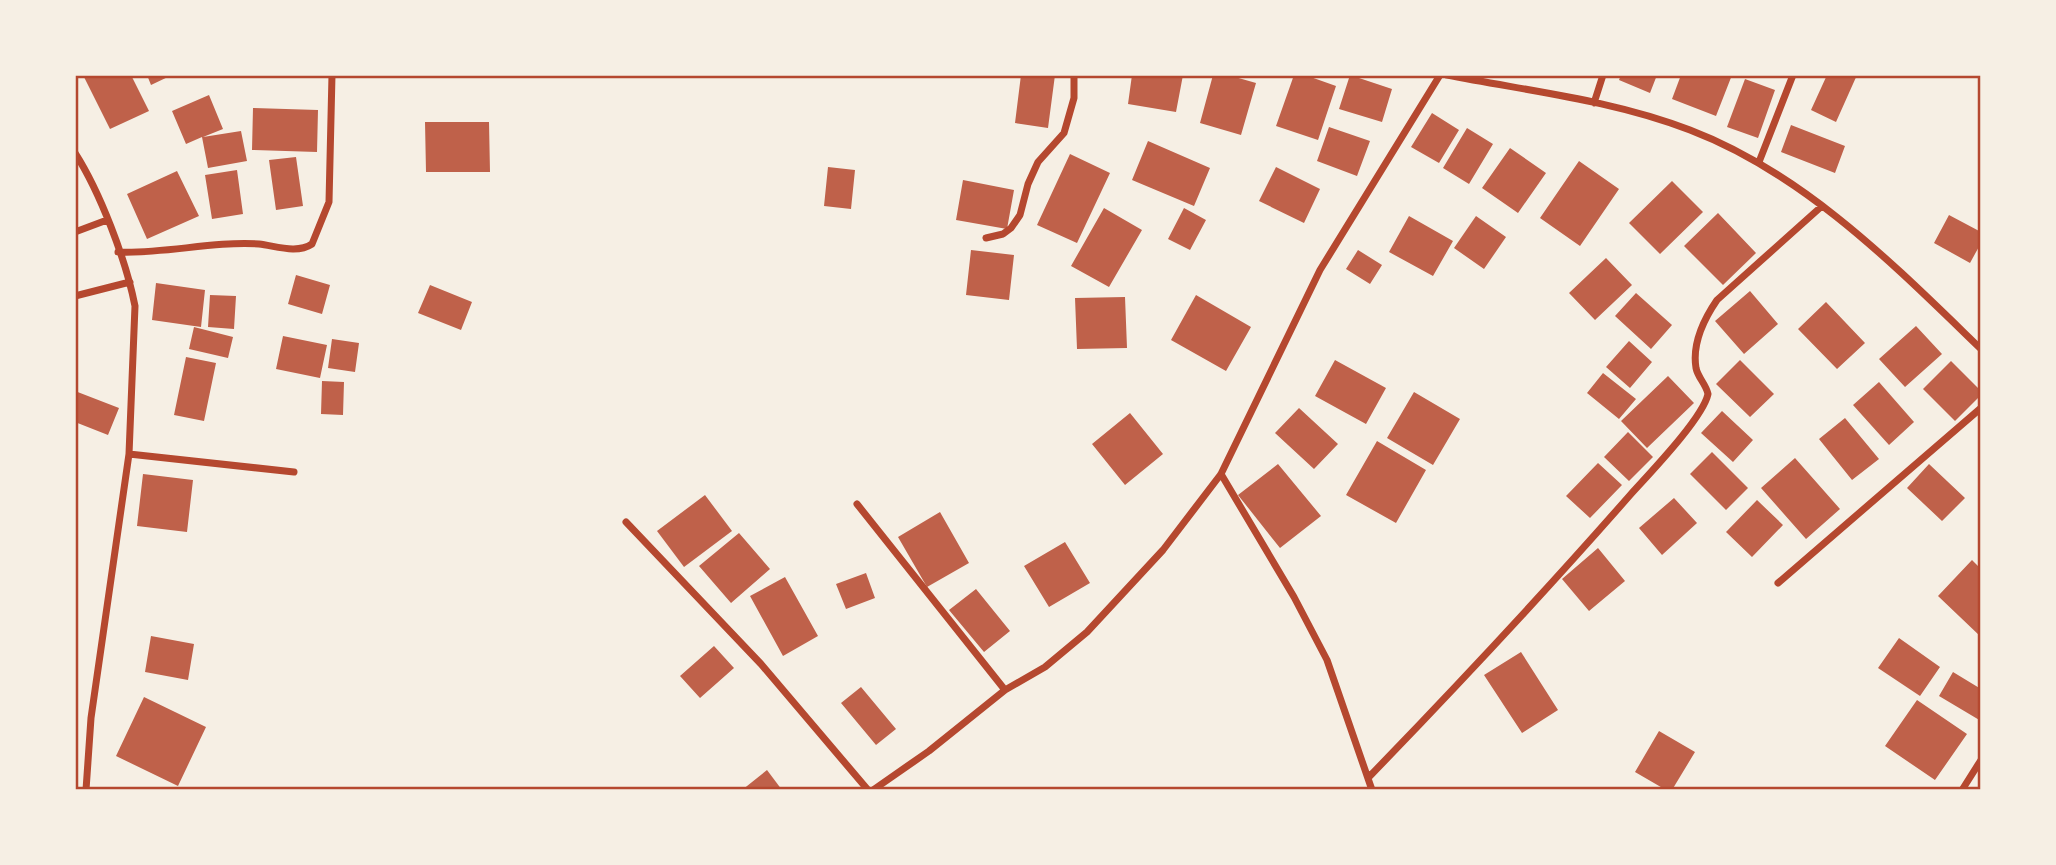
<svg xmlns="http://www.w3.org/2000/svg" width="2056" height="865" viewBox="0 0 2056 865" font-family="'DM Sans',sans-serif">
<rect width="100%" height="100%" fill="#f6efe4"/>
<path fill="#bf614a" d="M83,75h48l18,36 -39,18z
M147,75h25l-21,10z
M1021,75h34l-7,53 -33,-5z
M1132,75h51l-7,37 -48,-8z
M1213,75h15l28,8 -15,52 -41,-12z
M1294,75h11l31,11 -18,54 -42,-14z
M1350,75l42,14 -10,33 -43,-13z
M1621,75h36l-7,18 -31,-13z
M1681,75h51l-16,41 -44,-17z
M1827,75h30l-21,47 -25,-12z
M1745,79l30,11 -17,48 -31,-11z
M209,95l14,34 -20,8 38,-6 6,30 -39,7 -6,-31 -16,7 -14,-33z
M253,108l65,2 -1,42 -65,-2z
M1432,113l27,17 -20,33 -28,-16z
M425,122h64l1,50h-64z
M1791,125l54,21 -10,27 -54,-21z
M1329,127l41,14 -13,35 -40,-15z
M1467,128l26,16 -24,40 -26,-16z
M1148,141l62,27 -16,38 -62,-26z
M1510,148l36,25 -28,40 -36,-25z
M1070,154l40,19 -33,70 -40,-18z
M296,157l7,49 -27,4 -7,-50z
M1579,161l40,28 -39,57 -40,-28z
M828,167l27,3 -4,39 -27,-3z
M1276,167l44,22 -16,34 -45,-22z
M237,170l6,44 -31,5 -7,-44z
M177,171l22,45 -52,23 -20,-45z
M963,180l51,10 -7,39 -51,-9z
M1672,181l31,31 -43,42 -31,-31z
M1104,208l38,22 -33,57 -38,-21z
M1184,208l22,12 -16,30 -22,-11z
M1718,213l38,40 -33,32 -39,-39z
M1949,215l32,17v11l-11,20 -36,-20z
M1409,216l44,25 -20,35 -44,-24z
M1476,216l30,21 -22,32 -30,-21z
M971,250l43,5 -5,45 -43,-5z
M1358,250l24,15 -12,19 -24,-15z
M1606,258l26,27 -37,35 -26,-27z
M296,275l34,10 -8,29 -34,-10z
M156,283l49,7 -4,37 -49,-7z
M430,285l42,17 -11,28 -43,-17z
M1750,291l28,33 -34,30 -29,-33z
M1636,293l36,32 -21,24 -36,-33z
M210,295l26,1 -2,33 -26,-2z
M1196,295l55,32 -25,44 -55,-31z
M1125,297l2,51 -50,1 -2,-51z
M1826,302l39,41 -28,26 -39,-40z
M1916,326l26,28 -37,33 -26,-28z
M194,327l39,10 -5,21 -39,-9z
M283,336l44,9 -7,33 -44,-9z
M332,339l27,4 -4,29 -27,-4z
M1629,341l23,21 -22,26 -24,-21z
M186,357l30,6 -12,58 -30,-6z
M1335,360l51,28 -20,36 -51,-28z
M1740,360l34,34 -24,23 -34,-33z
M1951,361l30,30v4l-26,26 -32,-32z
M1603,373l33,26 -17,20 -32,-26z
M1668,376l26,27 -47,45 -26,-27z
M322,381l22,1 -1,33 -22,-1z
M1879,382l35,40 -25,23 -36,-40z
M75,391l44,17 -11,27 -33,-13z
M1414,392l46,27 -27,46 -46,-27z
M1299,408l39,36 -24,25 -39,-36z
M1722,411l31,29 -20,22 -32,-29z
M1130,413l33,41 -38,31 -33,-41z
M1845,418l34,41 -27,21 -33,-41z
M1628,432l25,25 -24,24 -25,-24z
M1377,441l49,29 -30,53 -50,-28z
M1712,452l36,36 -22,22 -36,-36z
M1795,458l45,51 -34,30 -45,-51z
M1598,463l24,22 -32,33 -24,-22z
M1278,464l43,52 -41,32 -42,-53z
M1929,464l36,34 -23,23 -35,-33z
M143,474l50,6 -6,52 -50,-6z
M705,495l27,36 -48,36 -27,-36z
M1674,498l23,25 -35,32 -23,-27z
M1757,500l26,25 -31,32 -26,-25z
M940,512l29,51 -42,24 -29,-50z
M739,533l31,36 -39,34 -32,-37z
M1065,542l25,41 -41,24 -25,-41z
M1598,548l27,33 -36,30 -27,-32z
M1972,560l9,9v68l-43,-41z
M866,573l9,25 -29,11 -10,-25z
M785,577l33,59 -35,20 -33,-60z
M976,589l34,42 -26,21 -35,-42z
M151,636l43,8 -6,36 -43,-8z
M1899,638l41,29 -20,29 -42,-28z
M714,646l20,22 -34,30 -20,-22z
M1521,652l37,58 -36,23 -38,-58z
M1953,672l28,17v32l-42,-25z
M861,687l35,42 -20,16 -35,-42z
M144,697l62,30 -28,59 -62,-30z
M1917,700l50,34 -32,46 -50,-34z
M1659,731l36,21 -23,38h-6l-31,-18z
M767,770l15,20h-40z"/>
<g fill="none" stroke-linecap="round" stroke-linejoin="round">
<path stroke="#b5482f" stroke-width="7" d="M1447,75c81,16 166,25 243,55 115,44 204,135 291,219
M1594,103l9,-28
M75,153c25,39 51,107 60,153l-6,148 -38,264 -5,72
M1759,162l34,-87
M75,232l32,-12
M986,238l17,-4 8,-6 9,-13 8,-31 10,-22 26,-29 10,-35v-23
M118,252c47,2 94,-11 141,-8 17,2 38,10 53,0l17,-42 3,-127
M75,296l55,-14
M129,454l165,18
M1221,474l73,123 33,63 45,130
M857,504l148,186
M626,522l135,142 107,126
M1778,583l203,-175
M1368,778c90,-93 178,-187 263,-284 19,-21 72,-76 77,-100 -2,-10 -10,-16 -12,-26 -4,-24 8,-49 21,-68l105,-94
M873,790l56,-39 76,-61 40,-23 42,-35 76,-82 58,-76 99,-204 120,-195
M1962,790l19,-30"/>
</g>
<rect width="2056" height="865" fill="none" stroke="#f6efe4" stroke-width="154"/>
<rect x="77" y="77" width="1902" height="711" fill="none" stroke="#b5482f" stroke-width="2.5"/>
</svg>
